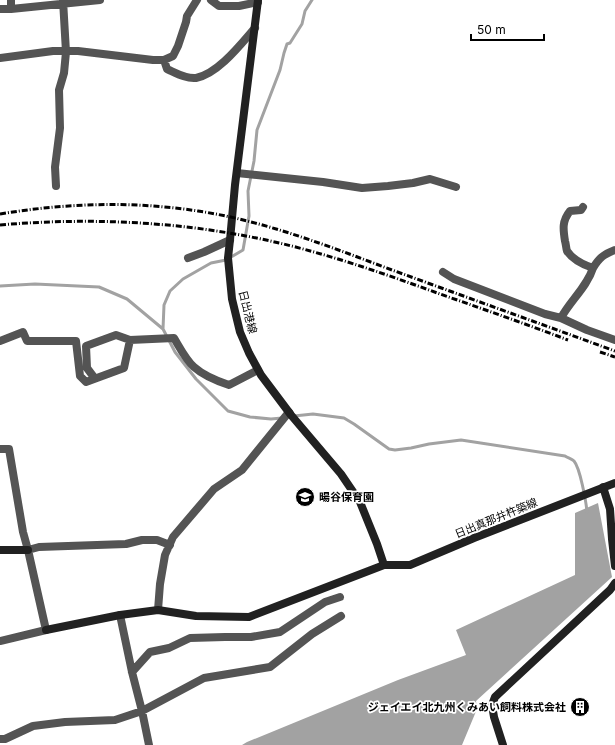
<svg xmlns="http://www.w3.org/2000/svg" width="615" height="745" viewBox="0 0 615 745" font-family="Inter,'Noto Sans JP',sans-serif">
<rect width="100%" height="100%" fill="#fff"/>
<path fill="#a2a2a2" d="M598,503l14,74 -136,124 1,8 -15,36h-220l5,-3 151,-62 68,-25 -10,-25 119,-55v-62z"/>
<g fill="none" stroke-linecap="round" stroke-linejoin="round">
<path stroke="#a2a2a2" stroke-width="3" d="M0,286l35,-2 64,3 28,12 36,30
M294,416l19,-2 31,4 10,6 35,25 6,1 16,-2 18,-4 32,-4 104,16c3,2 7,3 9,5 6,7 12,40 13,51
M282,418l-11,1 -21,-2 -22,-6 -32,-32 -21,-27 -12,-23 1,-24 6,-14 13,-12 28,-16 15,-3 17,-10 6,-34 -1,-25 6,-30 3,-31 23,-60 4,-17 3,-9 3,-1 12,-19 3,-13 7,-11"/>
<path stroke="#545454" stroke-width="8" d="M11,0v9l89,-9
M211,0l8,6h20l19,-4
M0,9h11
M0,58l53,-7h25l75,9h11l9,-4 5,-10 8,-24 1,-6 10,-16
M164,60l3,9c9,4 19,10 29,9 22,-4 45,-34 59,-50
M237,173l86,9 39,6 26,-2 25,-3 17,-4 26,8
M56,186l-1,-19 5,-39 -1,-38 5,-17 2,-21 -3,-52
M188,258l16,-6 26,-12
M593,268c7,-11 10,-13 22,-18
M443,272l11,7 91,35 16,4 26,12 28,10
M561,318c9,-17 26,-31 32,-50 -9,-3 -20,-8 -26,-17 -1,-3 -1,-7 -2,-10 -2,-12 -3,-20 5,-30l11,-1 2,-3
M0,341l23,-9 4,9h49l4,35 6,6 38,-14 6,-28 44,-2c6,10 12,22 20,29 10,9 23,14 35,18l29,-15
M93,376l-6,-8 -1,-22 30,-11 14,5
M0,449h9l14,83 5,18 18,80 -46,11
M28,550l11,-3 87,-3 16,-4h15l13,5
M158,610l2,-26 5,-29 8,-18 41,-48 28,-19 47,-58
M120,615l12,57 10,39 7,34
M132,672l18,-20 19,-4 21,-10 35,-1h26l29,-5 45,-30 15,-5
M0,739h5l28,-13 32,-4 50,-2 27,-9 62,-33 66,-11 42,-33 29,-18"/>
<path stroke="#212121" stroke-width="8" d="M258,0l-23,185 -5,55 -2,18 4,41 8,33 9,21 12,22 30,40 50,59 19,28 17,42 7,21
M603,487l7,22 2,30 3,27
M0,550h28
M46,630l74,-15 38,-5 38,6 53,1 135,-52h26l64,-27 141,-55
M503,745l-9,-28 -2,-12 3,-8 115,-107 5,-7"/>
<path stroke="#000" stroke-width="3" stroke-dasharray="6 2 1 2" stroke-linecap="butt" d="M0,214c66,-11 133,-13 198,-3 67,10 130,35 194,59 74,27 149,54 223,81
M0,225c105,-9 212,-2 314,27 43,12 85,27 126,42 43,15 86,30 128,46
M600,352l15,5"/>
</g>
<defs>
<symbol id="school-disc" viewBox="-11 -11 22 22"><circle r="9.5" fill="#000" stroke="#fff"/><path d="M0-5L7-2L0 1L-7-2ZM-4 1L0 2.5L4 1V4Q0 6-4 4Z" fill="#fff"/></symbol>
<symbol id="building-disc" viewBox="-11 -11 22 22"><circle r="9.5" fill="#000" stroke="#fff"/><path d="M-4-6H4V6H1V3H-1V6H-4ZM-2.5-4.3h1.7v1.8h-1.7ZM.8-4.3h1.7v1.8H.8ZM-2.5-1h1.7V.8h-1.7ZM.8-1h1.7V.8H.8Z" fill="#fff"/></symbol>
</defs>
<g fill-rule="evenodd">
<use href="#school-disc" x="294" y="486" width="22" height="22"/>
<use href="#building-disc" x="569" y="696" width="22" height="22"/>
</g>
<g text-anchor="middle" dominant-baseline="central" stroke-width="3.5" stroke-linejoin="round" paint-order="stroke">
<g font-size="11" fill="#000" stroke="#fff">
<text transform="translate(248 312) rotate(76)">日出港線</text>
<text transform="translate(496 518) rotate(-22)">日出真那井杵築線</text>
</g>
<g font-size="11" font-weight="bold" fill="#000" stroke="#fff" text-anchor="start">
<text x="319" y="497">暘谷保育園</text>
<text x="566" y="707" text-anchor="end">ジェイエイ北九州くみあい飼料株式会社</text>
</g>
</g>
<path d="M471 34v6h73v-6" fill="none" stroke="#000000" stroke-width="2"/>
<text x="477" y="34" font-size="12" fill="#000000" stroke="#ffffff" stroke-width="3" paint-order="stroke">50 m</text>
</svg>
